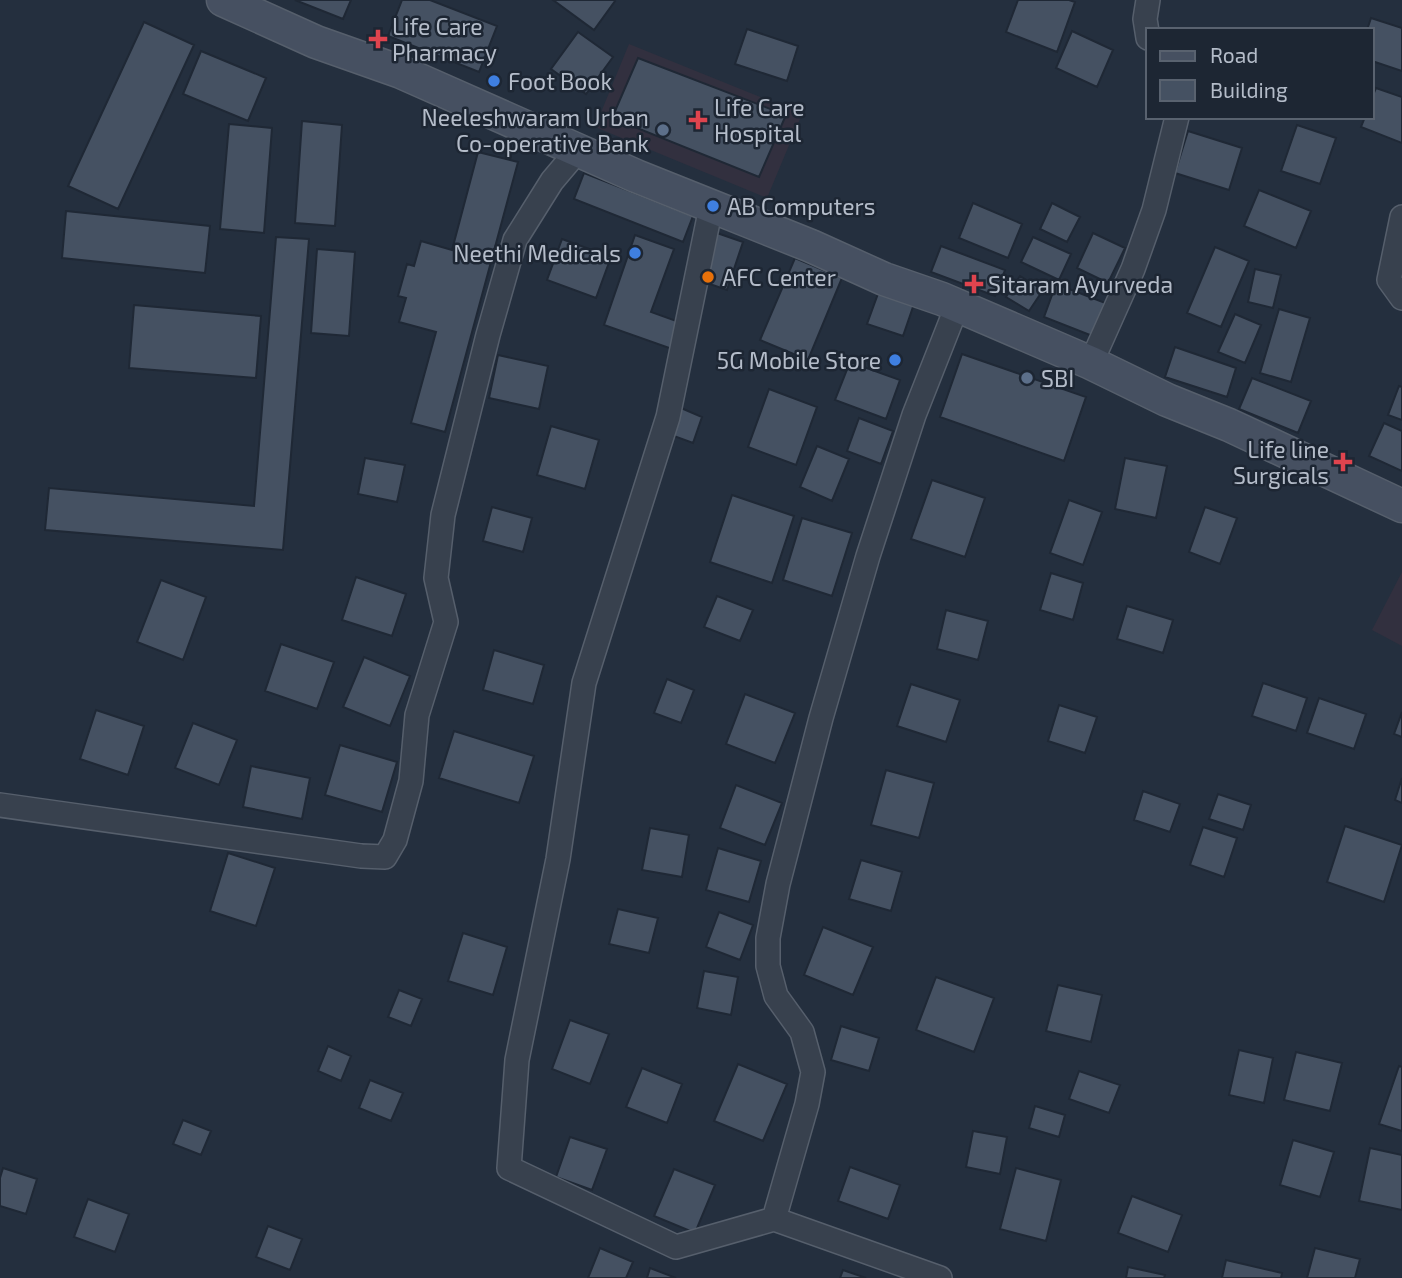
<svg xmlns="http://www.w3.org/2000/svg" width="1402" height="1278" viewBox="0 0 1402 1278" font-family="'Exo 2',sans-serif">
<rect width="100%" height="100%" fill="#242f3e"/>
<path fill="#32303f" d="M629,44l173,70 -35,84 -172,-71z
M1402,572v74l-30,-16z"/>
<path fill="#455162" stroke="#1f2835" stroke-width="2" d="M295,0h56l-8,19z
M402,0h28l67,26 -18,46 -91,-36z
M553,0h61l1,1 -21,29z
M1018,0h51l6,2 -18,50 -51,-20z
M1371,18l31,10v43l-30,-10v-31h-5z
M144,22l50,23 -76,164 -50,-23z
M747,29l51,17 -11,35 -52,-17z
M1072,31l41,19 -16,37 -41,-19z
M578,32l35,25 -27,37 -35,-25z
M201,51l65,27 -18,43 -65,-27z
M638,58l148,57 -27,62 -147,-59z
M1376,88l26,9v46l-41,-16 4,-10h7v-19z
M302,121l40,4 -7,101 -40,-3z
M229,124l43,4 -8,105 -44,-4z
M1297,125l39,13 -16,46 -39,-13z
M1188,131l54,17 -13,42 -54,-17z
M478,152l40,10 -73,270 -34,-9 25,-91 -37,-10 7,-24 -8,-2 9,-32 7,2 7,-25 31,9z
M584,173l109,43 -10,26 -109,-43z
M1259,190l52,21 -15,37 -52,-22z
M973,203l49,21 -14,34 -49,-20z
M1052,203l28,14 -13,25 -27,-13z
M66,211l144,15 -5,47 -143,-15z
M717,233l26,9 -16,48 -26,-9z
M1093,233l32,15 -17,35 -31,-15z
M635,235l39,14 -23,63 31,11 -10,26 -68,-24z
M276,237l33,2 -26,311 -238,-20 4,-42 205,18z
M1033,237l38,17 -12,26 -38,-18z
M562,239l49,18 -15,41 -49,-18z
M941,246l64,24 -10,26 -64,-24z
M1215,247l34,14 -28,66 -34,-14z
M317,249l38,3 -6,84 -38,-3z
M795,258l47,20 -34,82 -48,-20z
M1255,269l26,6 -8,33 -25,-6z
M1020,276l23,14 -14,21 -23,-14z
M1056,284l52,20 -13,33 -51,-20z
M879,291l35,13 -11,32 -36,-12z
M134,305l127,11 -5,62 -127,-10z
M1279,309l31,9 -19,64 -31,-9z
M1235,314l26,11 -16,38 -27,-11z
M1175,347l61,21 -9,29 -62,-20z
M962,354l124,43 -22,64 -124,-44z
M498,355l50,11 -9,43 -50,-11z
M850,362l50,18 -14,39 -51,-19z
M1252,378l59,23 -13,32 -59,-24z
M1399,386l3,1v33l-14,-5z
M769,389l48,18 -21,58 -48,-18z
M681,408l21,9 -9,26 -22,-8z
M859,418l34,13 -12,33 -34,-13z
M1384,423l18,8v40l-33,-15z
M551,426l48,14 -14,49 -48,-14z
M817,446l32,13 -17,42 -32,-14z
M365,458l40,7 -8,37 -39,-8z
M1125,458l42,8 -11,52 -41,-9z
M932,480l53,18 -20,59 -54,-18z
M732,495l62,21 -22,67 -62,-21z
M1069,500l33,12 -19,53 -33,-12z
M492,507l40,11 -9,34 -40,-11z
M1205,507l32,11 -17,46 -31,-12z
M802,518l50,15 -20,63 -49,-16z
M1051,573l32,10 -10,37 -33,-10z
M356,577l50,17 -14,42 -50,-16z
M161,580l45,17 -23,63 -46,-18z
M717,596l36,14 -13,31 -36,-14z
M1127,606l46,14 -10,33 -46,-14z
M946,610l42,11 -10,39 -41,-11z
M281,644l53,18 -17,47 -52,-18z
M494,650l50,15 -11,39 -50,-14z
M364,657l46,19 -20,50 -47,-19z
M667,679l27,11 -13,33 -27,-10z
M1263,683l44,15 -11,33 -44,-15z
M911,684l49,16 -14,42 -49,-16z
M745,694l50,19 -20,50 -49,-19z
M1319,698l47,16 -12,35 -47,-16z
M1059,705l38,12 -12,36 -37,-12z
M96,710l48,16 -16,49 -48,-16z
M1402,712v25l-8,-3z
M193,723l44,17 -18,45 -44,-17z
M454,731l80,25 -15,47 -80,-25z
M340,745l57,17 -15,50 -57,-17z
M251,766l59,12 -8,41 -59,-12z
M886,770l48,13 -15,55 -48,-13z
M1402,778v25l-7,-3z
M736,785l46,18 -17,42 -45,-17z
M1143,791l37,13 -10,28 -36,-12z
M1218,794l33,11 -8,25 -34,-11z
M1345,826l57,19 -18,57 -57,-20z
M1203,827l34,11 -13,39 -34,-12z
M650,828l39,7 -7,42 -40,-7z
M718,848l43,13 -12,41 -43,-12z
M228,853l47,15 -19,58 -46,-15z
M861,860l41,12 -11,39 -42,-12z
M618,909l40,9 -9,35 -40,-9z
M719,912l34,13 -13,35 -34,-13z
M823,927l50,20 -20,48 -49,-20z
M463,933l44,14 -14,48 -45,-14z
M704,971l34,6 -7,38 -34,-7z
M936,977l58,21 -20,54 -58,-22z
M1058,985l44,10 -11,47 -45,-11z
M399,990l23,9 -11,27 -23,-9z
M570,1020l39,14 -19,50 -38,-15z
M841,1026l38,12 -10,33 -38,-11z
M328,1046l23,10 -10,25 -23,-10z
M1239,1050l34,8 -9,45 -35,-8z
M1296,1052l46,11 -12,48 -46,-11z
M738,1064l49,20 -24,57 -49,-20z
M1399,1066l3,1v64l-23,-7z
M642,1068l40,16 -15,39 -41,-16z
M1079,1071l41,14 -11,28 -40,-14z
M370,1080l33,13 -12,28 -32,-13z
M1035,1106l30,9 -6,22 -30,-9z
M183,1120l28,11 -10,24 -28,-11z
M973,1131l34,6 -7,37 -34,-7z
M570,1137l37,12 -15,41 -36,-13z
M1293,1140l41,12 -14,45 -40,-12z
M1370,1148l32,7v55l-43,-9z
M850,1167l50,18 -12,34 -50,-18z
M3,1168l34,11 -11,35 -26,-8v-28z
M1016,1168l45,12 -15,61 -46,-12z
M674,1169l41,16 -20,48 -41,-17z
M1132,1196l50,19 -14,37 -50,-19z
M88,1199l41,15 -14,38 -41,-15z
M268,1226l34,13 -12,31 -34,-13z
M600,1248l33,14 -7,16h-38z
M1315,1248l45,11 -5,19h-48z
M1226,1260l56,13 -1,5h-59z
M1128,1267l37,8 -1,3h-38z
M650,1268l26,10h-29z
M843,1270l23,8h-26z"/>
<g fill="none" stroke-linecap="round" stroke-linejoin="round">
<defs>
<path id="minor" d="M1148,0l-3,19 3,19
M711,207l-43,210 -84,266 -26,176 -41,201 -8,108 167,79 98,-28 166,59
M1402,217l-13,63 13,18
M1091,363l42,-94 21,-59 23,-93
M0,805l361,51 24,1 10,-17 16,-59 6,-66 29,-93 -10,-44 7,-63 45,-180 27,-95 37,-59 27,-32
M774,1219l33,-115 6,-32 -11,-40 -26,-36 -8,-30v-28l10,-54 43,-166 47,-162 46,-141 43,-109"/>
<path id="secondary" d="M223,0l93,42 85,30 235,104 175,70 73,33 58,20 149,64 76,37 62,25 173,81"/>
</defs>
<use href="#minor" stroke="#565f6c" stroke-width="26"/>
<use href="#secondary" stroke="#565f6c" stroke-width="35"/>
<use href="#minor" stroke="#38414e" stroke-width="23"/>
<use href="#secondary" stroke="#465061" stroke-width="32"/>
</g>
<g fill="#e0444e" stroke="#1d2633" stroke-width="2.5">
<path d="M374.5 28.5h7v7h7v7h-7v7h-7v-7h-7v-7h7z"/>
<path d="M694.5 109.5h7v7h7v7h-7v7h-7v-7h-7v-7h7z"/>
<path d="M970.5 273.5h7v7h7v7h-7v7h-7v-7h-7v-7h7z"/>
<path d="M1339.5 451.5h7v7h7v7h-7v7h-7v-7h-7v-7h7z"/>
</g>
<g fill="#3f7fe0" stroke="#1d2633" stroke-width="2.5">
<circle cx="494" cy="81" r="7"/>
<circle cx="713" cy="206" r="7"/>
<circle cx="635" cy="253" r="7"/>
<circle cx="895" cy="360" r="7"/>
</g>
<g fill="#5c6f8a" stroke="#1d2633" stroke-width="2.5">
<circle cx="663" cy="130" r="7"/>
<circle cx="1027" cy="378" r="7"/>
</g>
<circle fill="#e8710a" stroke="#1d2633" stroke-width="2.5" cx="708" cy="277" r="7"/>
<g text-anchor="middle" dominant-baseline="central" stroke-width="5" stroke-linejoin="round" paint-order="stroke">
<g font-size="23" fill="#b4bcc9" stroke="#1d2633" text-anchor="start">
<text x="392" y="26">Life Care<tspan x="392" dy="26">Pharmacy</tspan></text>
<text x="508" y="81">Foot Book</text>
<text x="714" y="107">Life Care<tspan x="714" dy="26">Hospital</tspan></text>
<text x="649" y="117" text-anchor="end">Neeleshwaram Urban<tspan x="649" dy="26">Co-operative Bank</tspan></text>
<text x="727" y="206">AB Computers</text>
<text x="621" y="253" text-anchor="end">Neethi Medicals</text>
<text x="722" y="277">AFC Center</text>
<text x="988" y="284">Sitaram Ayurveda</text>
<text x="881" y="360" text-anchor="end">5G Mobile Store</text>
<text x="1041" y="378">SBI</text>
<text x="1329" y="449" text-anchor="end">Life line<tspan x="1329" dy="26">Surgicals</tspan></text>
</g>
</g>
<rect x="1146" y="28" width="228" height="91" fill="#1d2633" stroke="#59626f" stroke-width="2"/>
<rect x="1160" y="51" width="35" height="10" fill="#465061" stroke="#59626f" stroke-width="2"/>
<text x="1210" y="63" font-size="21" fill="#b4bcc9">Road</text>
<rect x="1160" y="80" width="35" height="21" fill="#455162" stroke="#59626f" stroke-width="2"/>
<text x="1210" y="98" font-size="21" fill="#b4bcc9">Building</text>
</svg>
